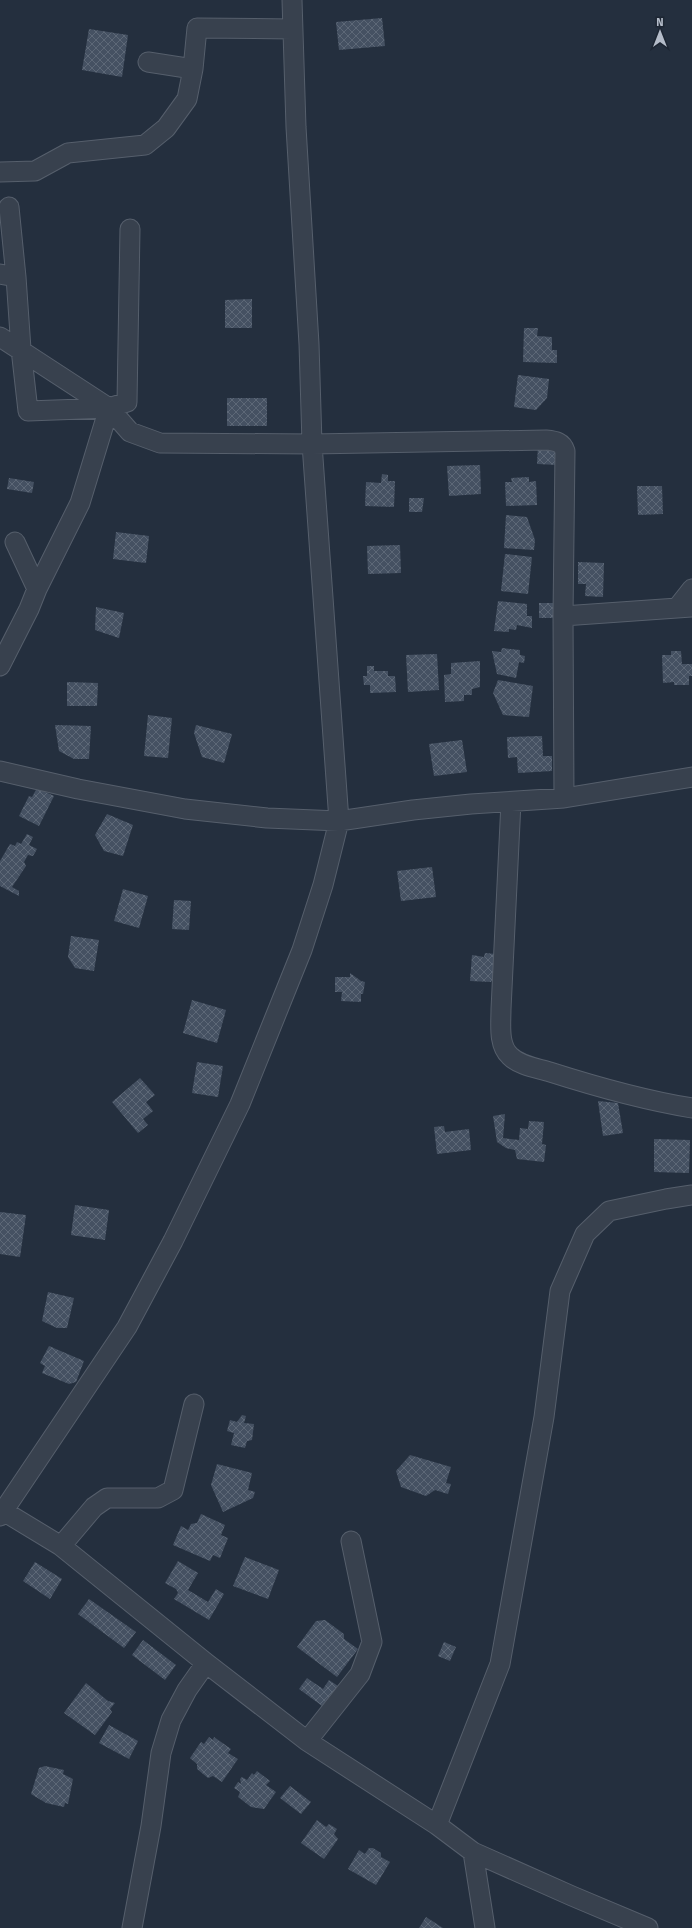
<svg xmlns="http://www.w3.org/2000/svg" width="692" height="1928" viewBox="0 0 692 1928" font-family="'Fira Sans',sans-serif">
<defs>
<pattern id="building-cross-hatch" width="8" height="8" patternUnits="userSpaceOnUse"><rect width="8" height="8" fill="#455162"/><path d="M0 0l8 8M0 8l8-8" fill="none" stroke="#5d6877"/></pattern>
</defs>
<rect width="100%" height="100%" fill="#242f3e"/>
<path fill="url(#building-cross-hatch)" d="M382,18l3,28 -46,4 -3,-28z
M89,29l39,6 -6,42 -40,-7z
M252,299v29h-27v-28z
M524,328h14l-1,8 15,1v13h5v13l-34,-1z
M518,375l31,4 -2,19 -11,12 -22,-3z
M227,398h40v28h-40z
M538,445l21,1 -1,19 -21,-1z
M480,465l1,29 -32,2 -2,-30z
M382,474l6,1v6h7l-1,26 -29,-1 1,-24 15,1z
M529,477v5l7,-1 1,24 -31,1 -1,-24h7l-1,-4z
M9,478l25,4 -2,11 -25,-4z
M637,486h25l1,28 -25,1z
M409,498h15l-2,14h-13z
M506,515l21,2 8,23 -1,10 -30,-2z
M116,532l33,4 -3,27 -33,-4z
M400,545l1,28 -33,1 -1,-28z
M505,554l27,3 -4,37 -27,-3z
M578,562l26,1 -1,34 -18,-1 1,-12h-8z
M498,601l29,3v12h5v12l-15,-3 -1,5 -7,-1v3l-15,-1z
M539,603h20v15h-20z
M96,607l28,6 -5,25 -24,-8z
M502,648l18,2v5l5,1 -1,7 -5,-1 -3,16 -19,-4 -5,-23 9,1z
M671,651h10l1,13h10v12h-3v9h-15v-3l-11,1 -1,-28h9z
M437,654l2,36 -31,2 -2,-37z
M480,661v26l-8,2v6h-8v6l-19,1 -1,-27 7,-1v-11z
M367,666h7v5h14v5h7l1,16 -26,1v-8h-6l-1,-9h4z
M498,680l35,6 -4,31 -26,-2 -10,-22z
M67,682l31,1 -1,23h-30z
M148,715l24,3 -4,40 -24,-2z
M55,725l36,1 -2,33h-15l-15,-8z
M196,725l36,9 -8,29 -22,-6 -8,-24z
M542,736l1,20h9v15l-34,2 -1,-16 -9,1 -1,-21z
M462,740l5,32 -33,4 -5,-32z
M37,788l17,8 -15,30 -20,-10 10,-20 3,1z
M107,814l26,11 -10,31 -19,-5 -9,-16z
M27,834l6,3 -4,8 8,4 -4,7 -5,-1 -4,7 2,4 -14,21 7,4v5l-19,-10v-25l10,-17 5,2 2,-4 4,2z
M432,867l4,30 -35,4 -4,-30z
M123,889l25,7 -9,32 -25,-7z
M174,900l17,1 -2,29 -17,-1z
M71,936l28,4 -5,31 -19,-3 -7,-11z
M485,953l11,1 -1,20 -4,8 -21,-1 2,-26 12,2z
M350,973l11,8 4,1 -2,12h-2v8l-20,-1 1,-9h-7v-15h15z
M192,1000l34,10 -9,33 -34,-10z
M197,1062l26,4 -5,31 -26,-4z
M140,1078l15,17 -9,7 7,9 -10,8 5,6 -10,8 -26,-31z
M598,1101l20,2 5,30 -20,3z
M505,1114l-2,24 16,2 1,-12 8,1 1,-8 15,1 -2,22 4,1 -2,17 -27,-3 -2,-9 -9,-2 -9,-6 -4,-26z
M444,1126l1,6 24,-3 2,21 -34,4 -3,-27z
M654,1139l36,1 -1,33 -35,-1z
M75,1205l34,5 -4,30 -34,-5z
M0,1212l26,3 -6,42 -20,-3z
M48,1292l26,6 -7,30h-10l-15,-7z
M49,1346l35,15 -8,21 -7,2 -27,-11 3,-7 -5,-3z
M242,1415l4,1 -2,7 10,1 -2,16 -5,1 -2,7 -14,-3 3,-12 -7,-2 3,-11 7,2z
M410,1455l41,12 -5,16 5,1 -3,10 -13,-4 -9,6 -25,-9 -5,-16z
M217,1464l35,9 -4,17 7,2 -2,6 -30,14 -12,-27z
M201,1514l24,11 -4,10 7,3 -8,20 -7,-3 -3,6 -37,-16 8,-19 7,4 3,-6 6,-1z
M245,1557l34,13 -11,29 -35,-13z
M178,1561l20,12 -10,17 20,12 8,-13 8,5 -15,26 -35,-21 4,-6 -2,-4 -11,-6z
M35,1562l27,17 -12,20 -27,-18z
M89,1599l47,33 -12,16 -46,-34z
M325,1620l19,14v5l14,10 -21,28 -40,-30 19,-26z
M143,1640l33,25 -11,15 -33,-25z
M444,1642l12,5 -6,14 -12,-5z
M307,1678l16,11 6,-9 15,10 -15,21 -30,-22z
M86,1683l22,18 7,2 -5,6 2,3 -17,23 -31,-22z
M109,1725l29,16 -9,18 -30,-16z
M209,1737l4,3 1,-3 17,12 -3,4 10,6 -16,23 -9,-6 -5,2 -11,-9v-5l-7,-6 11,-16 3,2z
M45,1766l19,4 -1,4 10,5 -5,25 -3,-1 -1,4 -18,-4 -15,-9 8,-26z
M257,1771l13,10 -4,4 10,7 -12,17 -13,-2 -13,-10 2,-5 -6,-4 4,-6 3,2 -1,-5 2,-2 5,3 5,-7 2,2z
M290,1786l21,16 -10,12 -21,-16z
M317,1820l9,7 3,-3 8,5 -3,5 4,5 -14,20 -23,-16z
M369,1848h4l8,5v4l9,5 -14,23 -28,-16 11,-19 6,4z
M426,1917l17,11h-24z"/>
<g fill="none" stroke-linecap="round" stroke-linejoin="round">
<defs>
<path id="minor" d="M148,62l45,7 4,-41 96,1
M0,172l35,-1 33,-18 77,-8 21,-17 21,-29 6,-30
M0,274l16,3 -7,-70
M16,277l5,72 7,62 81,-3 18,-6 3,-173
M0,337l109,71 -29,95 -43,86
M109,408l21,24 30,11 152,1 234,-4c10,1 16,2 19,11l-2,165 1,182
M677,608l15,-19
M563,616l129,-9
M0,666l29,-57 8,-20 -22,-47
M0,771l78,18 107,20 82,9 72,3 74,-11 58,-6 93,-6 128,-21
M511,802l-10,207c0,15 -3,36 9,47 10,10 27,12 40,16 47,15 93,28 142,36
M0,1509l61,37 145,117 101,78 130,84 36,27 99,44 76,32
M0,1516l127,-189 46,-86 67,-137 62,-154 21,-65 16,-64 -27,-377 -3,-100 -13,-217 -4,-127
M61,1546l33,-39 13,-9h51l15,-8 21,-86
M307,1741l53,-67 12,-32 -21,-101
M437,1825l63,-161 44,-247 16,-126 25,-57 24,-23 57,-12 26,-4
M473,1852l12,76
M132,1928l19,-102 10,-73 10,-33 16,-30 19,-27"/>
</defs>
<use href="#minor" stroke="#565f6c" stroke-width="21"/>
<use href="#minor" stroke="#38414e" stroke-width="19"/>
</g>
<g transform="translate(660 32)" stroke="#1d2633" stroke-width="3" paint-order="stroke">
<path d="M0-3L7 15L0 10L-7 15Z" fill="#b4bcc9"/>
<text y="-6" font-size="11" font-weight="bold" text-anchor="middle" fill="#b4bcc9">N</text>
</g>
</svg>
